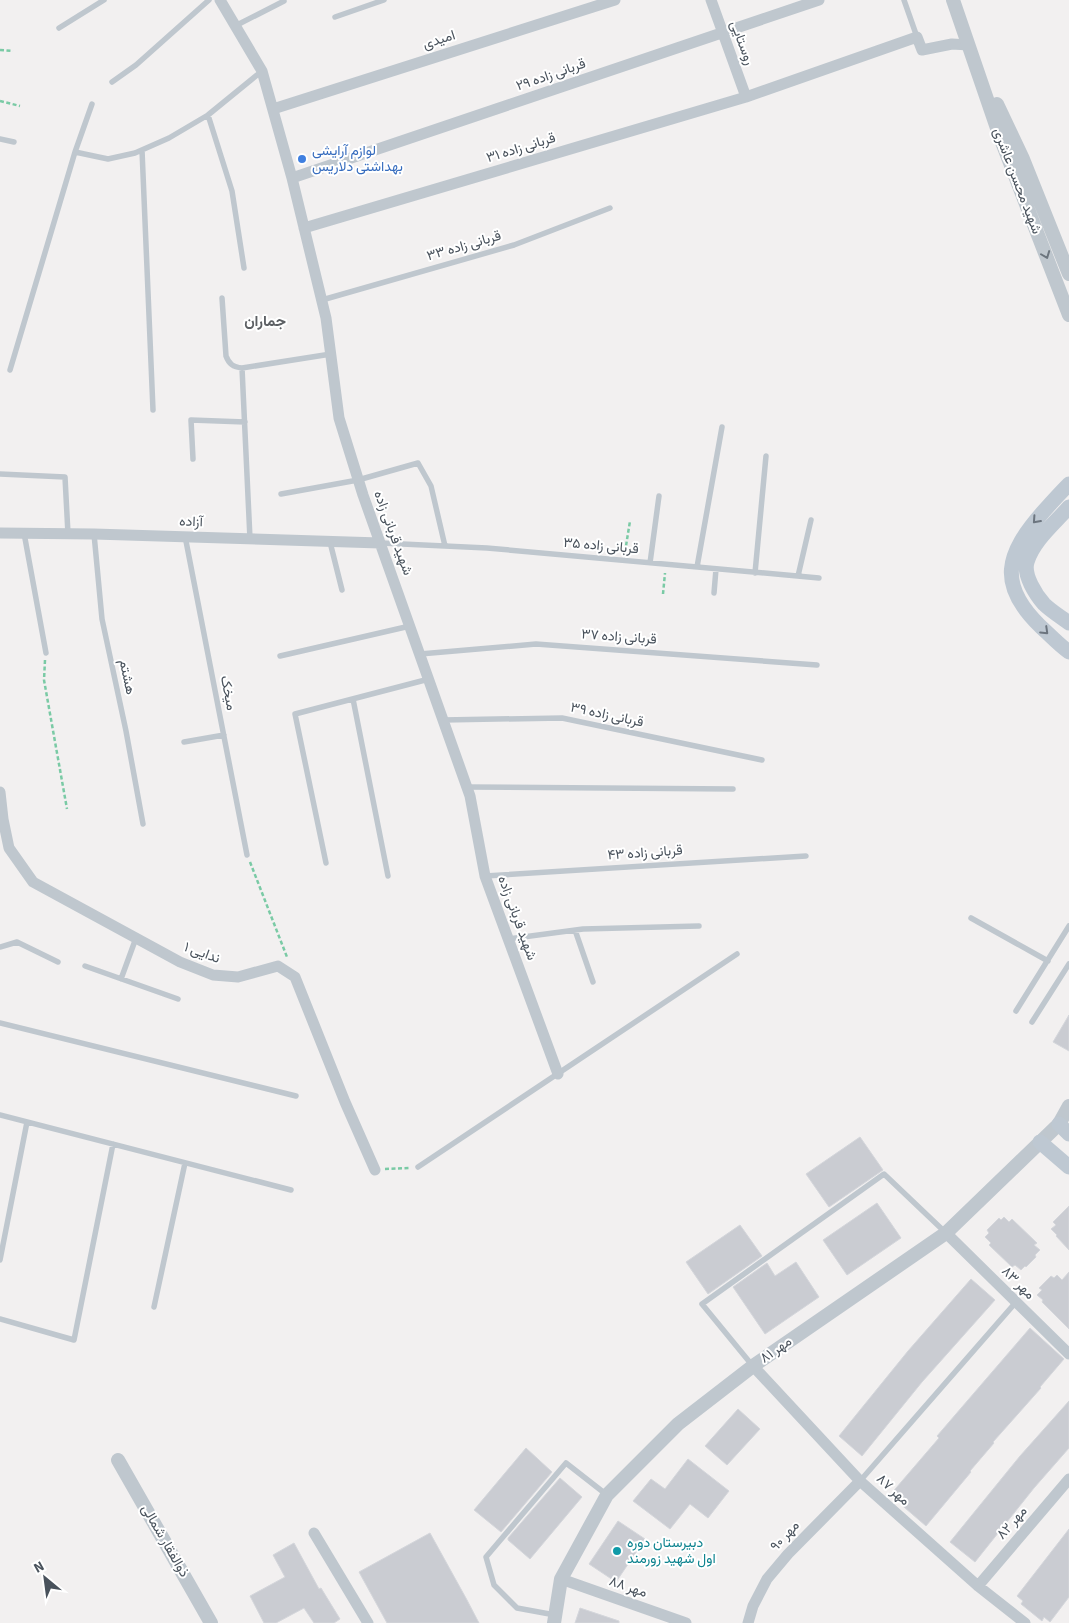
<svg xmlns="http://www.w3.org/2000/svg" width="1069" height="1623" viewBox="0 0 1069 1623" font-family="'Source Sans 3',Vazirmatn,sans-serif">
<rect width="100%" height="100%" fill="#f2f0f0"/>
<path fill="#caccd2" stroke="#d4d6db" d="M1069,1015v36l-16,-9z
M860,1137l23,33 -54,37 -23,-33z
M877,1203l24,35 -54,37 -24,-35z
M1069,1206v44l-13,-14 1,-1 -6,-6 5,-4 -3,-3z
M1004,1217l5,5 3,-3 25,24 -3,2 6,5 -5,5 1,2 -10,10 -1,-1 -4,4 -6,-5 -3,2 -23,-22 2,-2 -6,-6 4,-4 -2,-3 12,-12 2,2z
M740,1225l22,31 -54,38 -22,-32z
M796,1262l23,35 -54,37 -32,-47 34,-24 8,13z
M1069,1272v57l-27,-27 1,-2 -6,-5 5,-5 -3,-2 12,-12 3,2 3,-3 5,5z
M971,1279l24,21 -73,82 -60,74 -23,-20 69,-85z
M1030,1328l34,31 -24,28 1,1 -48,54 1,1 -24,28 1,1 -45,54 -36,-31 49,-57 -2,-2z
M1069,1401v47l-35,40 -59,74 -25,-20 70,-86z
M738,1409l22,20 -33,36 -22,-19z
M526,1448l26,24 -51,60 -27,-22z
M688,1459l41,32 -21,27 -18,-14 -20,25 -37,-28 18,-22 14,10z
M560,1478l22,19 -52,62 -22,-19v-2z
M618,1521l27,18 -29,43 -27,-18z
M1069,1529v68l-19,25 -6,-5 -2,4 -21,-17 2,-3 -6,-5z
M430,1533l37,67 12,23h-92l-28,-51z
M294,1543l25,46 2,-1 19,31 -6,4h-20l-10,-15 -28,15h-12l-14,-27 35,-19 -12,-22z
M580,1608l39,13v2h-44z"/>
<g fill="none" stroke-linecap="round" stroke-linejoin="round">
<path stroke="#7acaa5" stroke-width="2.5" stroke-dasharray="4 2.5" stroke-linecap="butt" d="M0,50l13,1
M0,101l20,5
M625,552l5,-31
M663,594l2,-21
M45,660l-1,20 23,129
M250,862l37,95
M385,1169l24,-1"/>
<path stroke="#bfc7ce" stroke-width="5.5" d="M904,0l13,37
M335,17l49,-17
M235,26l49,-25
M59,28l45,-28
M112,82l24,-17 73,-65
M208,115l24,76 12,77
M0,139l14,3
M142,150l11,260
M75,152l33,7 27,-6 34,-15 39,-23 54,-44
M222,298l4,58c3,8 7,11 16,12l89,-14
M322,300l192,-55 96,-37
M242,368l8,171
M10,370l65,-218 17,-48
M193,459l-2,-39 54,2
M0,474l65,3 3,57
M281,494l77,-14 60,-17 13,23 14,60
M24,533l22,120
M94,534l8,85 24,112 17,93
M185,536l62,319
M330,542l12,48
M381,543l106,5 332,30
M650,563l9,-67
M697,567l25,-140
M755,573l11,-117
M798,576l13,-56
M714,593l2,-24
M420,654l116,-10 281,21
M280,656l130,-30
M353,699l35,177
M443,720l119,-2 200,42
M184,742l40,-7
M467,787l266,2
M326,863l-31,-149 134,-35
M485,876l321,-20
M971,918l77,43
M575,930l18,52
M508,939l75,-10 116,-3
M0,947l17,-5 41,20
M85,966l93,33
M121,979l15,-41
M1016,1011l53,-85
M1032,1022l37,-58
M0,1023l296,73
M0,1115l291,75
M418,1167l319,-213
M0,1260l27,-138
M154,1307l31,-144
M0,1319l74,21 39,-196
M752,1365l-50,-61 182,-130 62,59
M860,1481l156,-179
M555,1615l-38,-7 -23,-23 -8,-28 80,-94 41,32"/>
<path stroke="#bfc7ce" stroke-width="11" d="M220,0l42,71 30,107 34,140 13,100 24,77 107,301 15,80 73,198
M711,0l35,97
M273,109l342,-109
M292,178l527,-178
M304,228l442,-131 171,-60 5,13 30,-6 17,1
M0,533l94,1 286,9
M0,792l3,27 6,29 24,34 147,80 33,13 25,2 40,-11 17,11 50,125 30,68
M946,1233l123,121
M753,1366l107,115 118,105 47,37
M314,1533l54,90
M561,1579l125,44
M978,1586l91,-107
M748,1623l5,-17 14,-27 21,-25 72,-73"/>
<path stroke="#bfc7ce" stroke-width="14" d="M953,0l47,137 69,178
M997,104l26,55 46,115
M118,1460l93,163
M554,1623l7,-44 46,-84 71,-71 75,-58 193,-133 113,-109 10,-18"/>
<path stroke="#bec8d2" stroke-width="15" d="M1069,484c-9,9 -18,19 -26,28 -37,42 -46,72 -3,114 10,9 18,18 29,26
M1069,507c-14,16 -36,34 -42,55 -4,13 9,33 17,42 7,7 17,13 25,19
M1059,1124l10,10
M1040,1142l29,25"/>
</g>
<defs><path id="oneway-chevron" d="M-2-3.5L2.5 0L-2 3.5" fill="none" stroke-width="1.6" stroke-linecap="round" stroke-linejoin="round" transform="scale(1.25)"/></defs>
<use stroke="#6c757e" href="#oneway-chevron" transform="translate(1046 255) rotate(69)"/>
<g stroke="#6c757f">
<use href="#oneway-chevron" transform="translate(1036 520) rotate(132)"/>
<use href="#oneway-chevron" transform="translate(1045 631) rotate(44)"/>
</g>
<circle fill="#3f7fe0" stroke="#fff" stroke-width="2" cx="302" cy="159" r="5"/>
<circle fill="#0f9aa8" stroke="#fff" stroke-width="2" cx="617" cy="1551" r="5"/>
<g text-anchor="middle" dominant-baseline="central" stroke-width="4" stroke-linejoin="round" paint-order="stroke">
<g font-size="14" fill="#49525c" stroke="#fff">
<text transform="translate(439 40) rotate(-18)">امیدی</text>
<text transform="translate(742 43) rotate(70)">روستایی</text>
<text transform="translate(551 75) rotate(-19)">قربانی زاده ۲۹</text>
<text transform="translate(521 148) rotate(-17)">قربانی زاده ۳۱</text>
<text transform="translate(1017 181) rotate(69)">شهید محسن عاشری</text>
<text transform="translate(464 246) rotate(-16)">قربانی زاده ۳۳</text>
<text transform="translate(191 522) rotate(2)">آزاده</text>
<text transform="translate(393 533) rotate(70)">شهید قربانی زاده</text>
<text transform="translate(601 546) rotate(5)">قربانی زاده ۳۵</text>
<text transform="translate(619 637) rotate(4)">قربانی زاده ۳۷</text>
<text transform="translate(127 677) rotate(78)">هشتم</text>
<text transform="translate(228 693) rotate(79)">میخک</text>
<text transform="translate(607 715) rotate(12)">قربانی زاده ۳۹</text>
<text transform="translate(645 853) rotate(-4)">قربانی زاده ۴۳</text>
<text transform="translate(517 918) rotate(70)">شهید قربانی زاده</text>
<text transform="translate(202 953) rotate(20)">ندایی ۱</text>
<text transform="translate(1018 1283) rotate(45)">مهر ۸۳</text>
<text transform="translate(776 1350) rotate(-35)">مهر ۸۱</text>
<text transform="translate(893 1490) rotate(42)">مهر ۸۷</text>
<text transform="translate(1012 1523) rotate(-49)">مهر ۸۲</text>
<text transform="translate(785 1536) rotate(-47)">مهر ۹۰</text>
<text transform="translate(165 1541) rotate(60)">ذوالفقار شمالی</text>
<text transform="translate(628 1587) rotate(19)">مهر ۸۸</text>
</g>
<g font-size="14" fill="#366cbe" stroke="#fff" text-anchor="start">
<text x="312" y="151">لوازم آرایشی<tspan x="312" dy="16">بهداشتی دلاریس</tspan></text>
</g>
<g font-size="14" fill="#0d838f" stroke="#fff" text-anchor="start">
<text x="627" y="1543">دبیرستان دوره<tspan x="627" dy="16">اول شهید زورمند</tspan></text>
</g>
<g font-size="15" font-weight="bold" fill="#5d6064" stroke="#fff">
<text x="265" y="321">جماران</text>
</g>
</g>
<g transform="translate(45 1578) rotate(331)" stroke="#ffffff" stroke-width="4" paint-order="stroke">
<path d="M0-4L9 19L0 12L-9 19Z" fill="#49525c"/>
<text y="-8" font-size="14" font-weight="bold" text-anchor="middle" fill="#49525c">N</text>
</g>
</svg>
